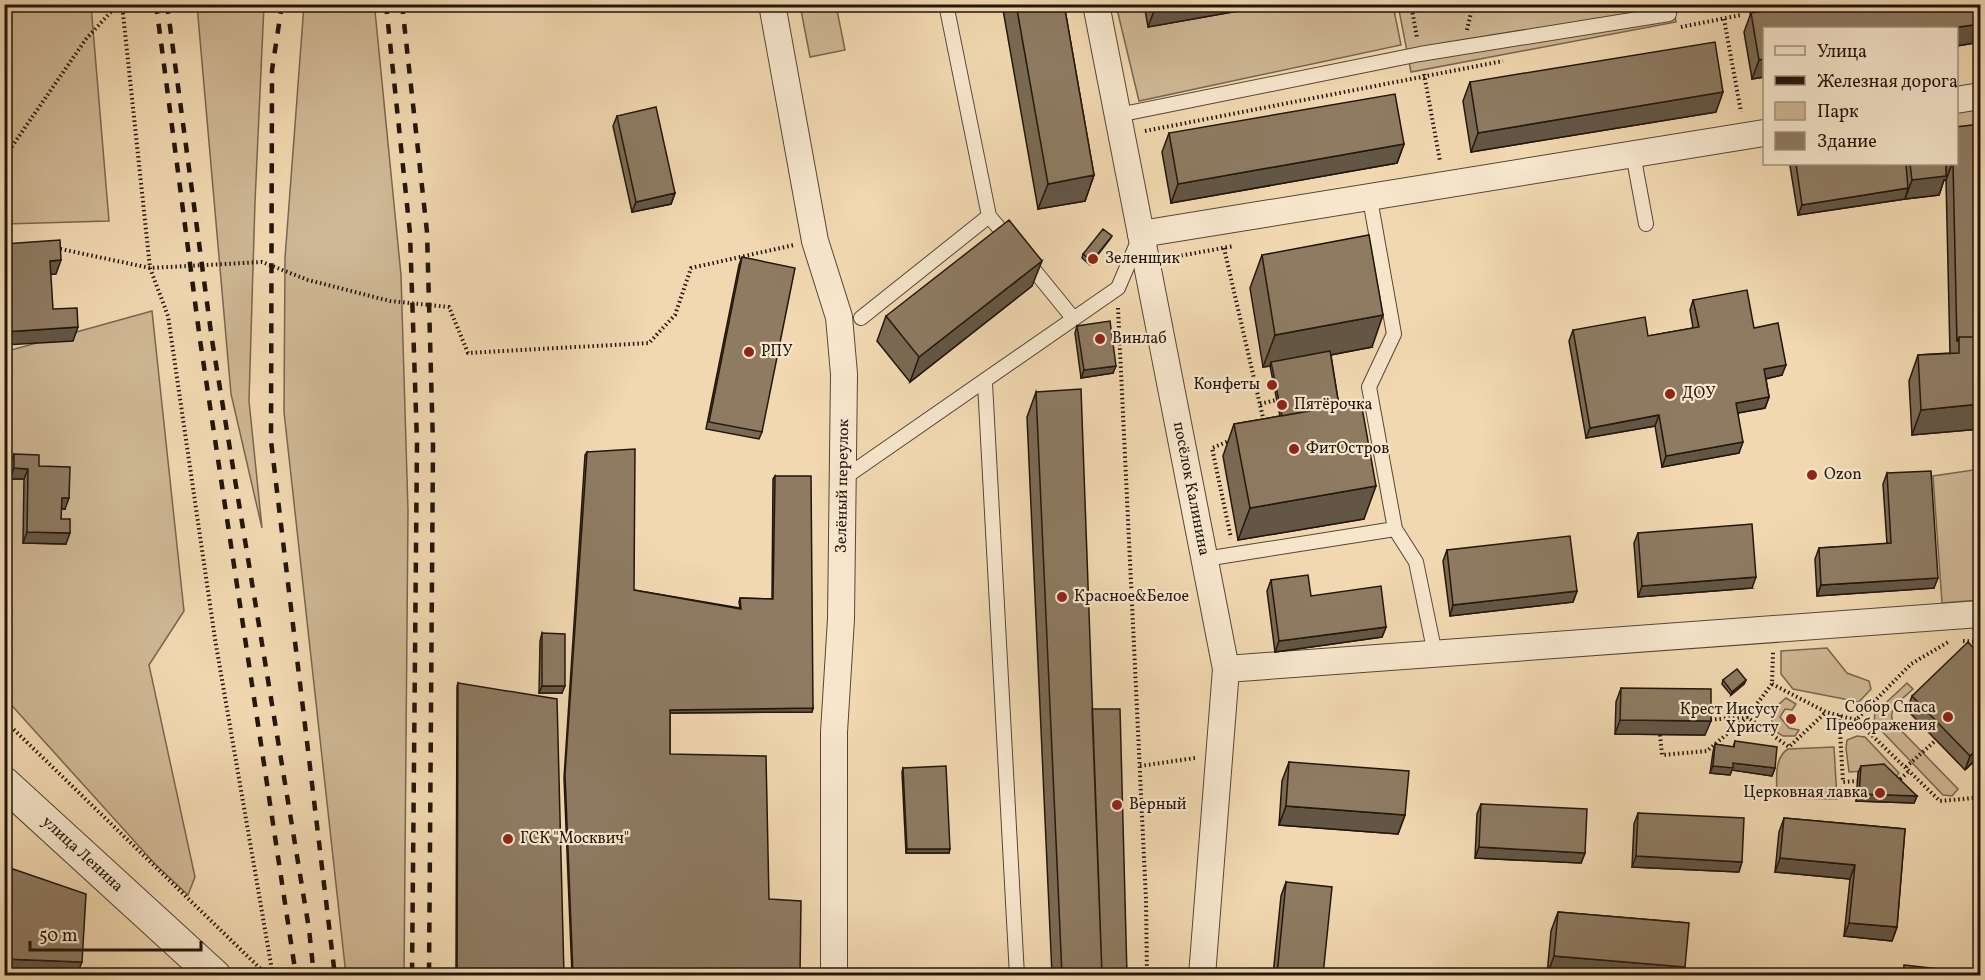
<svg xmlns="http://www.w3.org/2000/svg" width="1985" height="980" viewBox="0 0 1985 980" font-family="Vollkorn,serif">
<rect width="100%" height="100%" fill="#f1d8b0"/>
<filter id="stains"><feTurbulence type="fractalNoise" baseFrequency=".00333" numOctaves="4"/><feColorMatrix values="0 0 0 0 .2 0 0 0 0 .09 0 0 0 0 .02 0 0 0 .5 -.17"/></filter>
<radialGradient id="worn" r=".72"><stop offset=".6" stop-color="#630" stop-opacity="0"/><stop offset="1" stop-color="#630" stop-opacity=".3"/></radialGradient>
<path fill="#ceb794" stroke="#786650" stroke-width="1.5" d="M4,5h87l18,216 -104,3z
M197,5h67l-9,197 -6,199 13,127 -31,-134z
M304,5h70l1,6 26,264 7,236 -4,464h-58l-62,-563 1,-154z
M800,5h36l9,45 -35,7z
M1116,5h277l8,40 -262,56z
M1398,5h275l3,17 -265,50z
M1980,99v41l-23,3v-40z
M152,311l32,300 -35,54 46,212 -7,18 -33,-31 -150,-166 -1,-346z
M1980,469v131l-38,3 -9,-127z
M1827,648l20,25 22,8 2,8 -12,13 -66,-13 -12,-15v-23z
M1907,683l6,6c-10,10 -26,18 -20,33l65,67 -6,7 -9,-1 -69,-72 1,-10z
M1786,698l10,6 -4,6 -7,-1 -5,8 9,11 10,2 -4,6h-12l-10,-6 -2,-19z
M1857,736l8,1 34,36 -6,7 -12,-10 -32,2 -3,-24 1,-8z
M1834,747l3,52 -60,-1c0,-16 -4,-40 11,-49z"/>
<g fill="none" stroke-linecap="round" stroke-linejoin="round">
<defs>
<path id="service" d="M946,4l43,212 20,24
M1757,12l44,-8
M1118,115l302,-61 249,-40 -2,-10
M1633,154l13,70
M1025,259l48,59
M861,318l128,-102
M985,383l32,593
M844,478l274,-190 21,-49
M1395,529l21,33 19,92
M1205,559l190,-30 -26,-142 25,-53 -24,-135"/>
<g id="minor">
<path d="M772,4l43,237 24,76 5,57 -3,245 -7,113v244"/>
<path id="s1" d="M1096,4l130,665 -24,307"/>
<path d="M1956,100l24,-4"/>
<path d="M1141,234l623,-101"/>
<path d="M1226,669l754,-55"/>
</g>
<g id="tertiary">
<path id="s2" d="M4,783l211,193"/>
</g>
</defs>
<use href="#service" stroke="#564636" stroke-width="16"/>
<use href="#minor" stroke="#564636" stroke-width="28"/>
<use href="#tertiary" stroke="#564636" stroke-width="34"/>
<path stroke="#22160d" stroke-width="4" stroke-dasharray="1.5 3" stroke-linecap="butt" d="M122,4l28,264 18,48 47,323 58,337
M1411,4l6,34
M1724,19l17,93
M1681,27l60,-12
M1467,30l6,-26
M1424,74l16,87
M1145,131l358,-70
M4,158l82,-119 32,-35
M56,248l94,20 112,-6 46,18 82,21 59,6 19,46 181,-10 26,-28 16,-47 103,-23
M1224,248l40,174
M1168,258l66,-12
M1118,308l28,592 1,76
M1260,404l16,-4
M1231,440l-19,8 19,90
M1963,641l17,1
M1772,684l54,28 30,8 55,-56 39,-23
M1839,715l4,67 15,-1
M4,720l264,256
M1706,720l41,-3 42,30 37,-35
M1856,720l84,81 34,-3 6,-6
M1660,735l2,20 45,-4 40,-34 25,-33 1,-32
M1140,766l55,-8
M1906,767l30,-27
M1897,782l12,-11"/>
<use href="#service" stroke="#f6e6cc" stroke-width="14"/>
<use href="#minor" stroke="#f6e6cc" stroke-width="26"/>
<use href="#tertiary" stroke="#f6e6cc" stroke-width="32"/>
<path stroke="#22160d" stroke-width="4.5" stroke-dasharray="10 10" stroke-linecap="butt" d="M156,4l44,336 96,636
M167,4l45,336 97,589 5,47
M282,4l-10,66 -1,371 64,535
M386,4l24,229 7,210 -5,533
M402,4l25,228 6,213 -4,531"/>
</g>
<path fill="#7a6a54" stroke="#22160d" stroke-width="1.5" d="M1002,4h62l30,171 -9,26 -47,8z
M1144,4h133l-129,23z
M1980,4v38l-24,4v-18l-192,49 -12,2 -8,-47 7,-19z
M1470,82l246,30 -245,40 -8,-51z
M617,116l58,77 -4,11 -39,8 -19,-86z
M1980,124v305l-68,6 -3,-54 9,-26 32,-2 -4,-173h-2l-5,15 -34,4 -107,16 -8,-49 2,-2h164z
M1169,133l235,11 -7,19 -226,40 -9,-51z
M1112,236l-2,3 -20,26 -8,-7 1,-4z
M1262,255l110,92 -41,8 8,51 25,113 -126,21 -15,-84 11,-32 46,-8 -10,-50 -7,1 -13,-79z
M742,257l20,175 -3,7 -53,-10 33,-164z
M1032,286l-122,96 -33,-41 9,-25z
M1693,300l61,28 28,47 -16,4 3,18 -4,11 -27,5 1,40 -77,14 -7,-41 -69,12 -17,-97 4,-11 75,6 45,-8 -3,-18z
M1077,326l36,47 -32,5 -6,-45z
M1036,392l56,317 35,266h-75l-25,-558z
M587,452l47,138 106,18 -1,-6 1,-4 32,1 1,-120 2,-3 38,232 -1,4 -142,1v41l99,145 31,76h-228l-8,-197 21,-323z
M14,454l25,12 26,43h-4v10l5,25 -43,-1 1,-64h-14v-14z
M1887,473l47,115 -117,8 -2,-37 4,-11 68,-4 -4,-60z
M1638,533l114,55 -114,9 -4,-54z
M1447,550l130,41 -4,11 -123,14 -7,-55z
M1271,580l115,47 -4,10 -107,15 -8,-61z
M542,633l20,60h-23l1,-52z
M1980,655v100l-15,15 -58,-60 5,-14z
M1723,680h23l-2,4 -13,11 -9,-11z
M458,683l106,292h-108l1,-289z
M1621,688l84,47 -90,-1 1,-32z
M1735,741l40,27 -3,8 -40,-6 -2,5 -20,-2 3,-21 2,-8 18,3z
M1289,762l116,53 -7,19 -119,-9 3,-44z
M1861,766l56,30 -3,7 -58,-2 2,-28z
M903,768l46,85h-43l-4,-81z
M1481,804l104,49 -4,10 -106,-5 2,-44z
M1638,813l101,59 -107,-5 2,-43z
M1784,818l121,11 -8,98 -5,14 -48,-5 6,-57 -75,-7 4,-40z
M1286,882l37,93h-50l8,-79z
M1558,912l131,11 -142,52 4,-44z"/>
<path fill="#635645" stroke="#22160d" stroke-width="1.5" d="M1175,4h102l-129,23 7,-19z
M1980,24v18l-24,4v-18h-4z
M1764,59v18l-12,2 7,-19z
M1723,92l-7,20 -245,40 7,-19z
M1404,144l-7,19 -226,40 7,-19z
M1945,164h7l-6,16h-2l-5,15 -34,4 7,-19z
M1094,175l-9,26 -47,8 10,-25z
M1908,188l-3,11 -107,16 4,-10z
M675,193l-4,11 -39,8 4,-10z
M61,260l-5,14 -11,1 5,-14z
M1042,261l-10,25 -122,96 9,-25z
M1383,315l-11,32 -100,19 -1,-4 -1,4 -7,1 12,-32z
M78,327l-5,14 -69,4v-13z
M1786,365l-4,10 -22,5 4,-11z
M1116,366l-3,7 -32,5 3,-8z
M1769,397l-4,11 -33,6 4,-11z
M1980,404v25l-68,6 9,-25z
M1659,415l-4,11 -69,12 4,-10z
M1743,442l-4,11 -77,14 4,-11z
M14,468l14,1 -4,10h-14z
M1376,486l-12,33 -126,21 12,-32z
M62,498h7l-4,11 -7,-1z
M27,532l43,1 -4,11 -43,-1z
M1756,577l-4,11 -114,9 4,-11z
M1938,578l-4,10 -117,8 4,-11z
M1577,591l-4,11 -123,14 3,-11z
M1386,627l-4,10 -107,15 4,-11z
M1746,680l-2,4 -13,11 1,-3z
M542,686h23l-3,7h-23z
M813,708l-1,4 -143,1 1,-3z
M1620,720l91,1 -6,14 -90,-1z
M1980,746v9l-15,15 5,-14z
M1733,763l42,5 -3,8 -40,-6 -2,5 -20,-2 3,-7z
M1859,794l58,2 -3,7 -58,-2z
M1286,806l119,9 -7,19 -119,-9z
M1479,847l106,6 -4,10 -106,-5z
M907,849h43l-1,4h-43z
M1636,856l106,6 -3,10 -107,-5z
M1780,858l75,7 -5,14 -75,-7z
M1849,923l48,4 -5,14 -48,-5z
M1554,956l131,11 -3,8h-135z
M4,959l78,3 -4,10 -74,-2z"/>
<path fill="#8e7b62" stroke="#22160d" stroke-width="1.5" d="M1016,4h48l30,171 -46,9z
M1154,4h21l-20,4z
M1804,4h176v20l-28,4h-188v31l-5,1 -8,-47z
M1715,42l8,50 -245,41 -8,-51z
M1395,94l9,50 -226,40 -9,-51z
M656,107l19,86 -39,9 -19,-86z
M1980,124v213h-21l-2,5 -4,-178h3v-37z
M1796,164h110l2,24 -106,17z
M1910,164h36v12l-34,4z
M1009,220l33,41 -123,96 -33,-41z
M1103,229l9,7 -20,25 -9,-7z
M1369,235l14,80 -108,20 -13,-80z
M60,240l1,20 -11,1 3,48 24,-1 1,19 -74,5v-88z
M742,257l53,11 -33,164 -53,-10z
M1747,290l7,38 24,-5 8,42 -22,4 5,28 -33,6 7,39 -77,14 -7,-41 -69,13 -17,-98 72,-13 3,19 51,-9 -6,-27z
M1110,321l6,45 -32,4 -7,-44z
M1959,337h21v67l-59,6 -3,-55 41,-2z
M1330,351l9,55 -57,10 -11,-54z
M1081,389l21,586h-40l-26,-583z
M1361,402l15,84 -126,22 -16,-84z
M635,449l-1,141 107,19 -1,-11 33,1 2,-123h36l2,232 -143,2v44l96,2 3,143 32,2 -1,74h-227l-8,-201 22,-322z
M14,454l25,1v11l31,1 -1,31h-7l-1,21h9v14l-43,-1 1,-63 -14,-1z
M1931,471l7,107 -117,7 -2,-37 72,-5 -4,-70z
M1752,524l4,53 -114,9 -4,-53z
M1570,536l7,55 -124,14 -6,-55z
M1308,575l3,21 70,-10 5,41 -107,14 -8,-61z
M542,633l23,1v52h-23z
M1968,642l12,13v91l-10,10 -58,-60z
M1737,669l9,11 -14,12 -9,-12z
M458,683l99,16 7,276h-107z
M1621,688l90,1v32l-91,-1z
M1092,709h28l7,266h-25z
M1735,741l42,6 -2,21 -42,-5v5l-20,-2 2,-22 19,3z
M1289,762l120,9 -4,44 -119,-9z
M1884,764l33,32 -58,-2 2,-28z
M946,766l4,83h-43l-4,-81z
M1481,804l106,5 -2,44 -106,-6z
M1638,813l106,5 -2,44 -106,-6z
M1784,818l121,11 -8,98 -48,-4 6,-58 -75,-7z
M13,869l73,25 -4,68 -78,-3v-87z
M1286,882l46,5 -9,88h-46z
M1558,912l131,11 -4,44 -131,-11z
M1904,965l71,8v2h-72z"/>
<g fill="#8f2418" stroke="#f6e6cc" stroke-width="2">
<circle cx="1093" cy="259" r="6"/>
<circle cx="1100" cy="339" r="6"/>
<circle cx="749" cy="352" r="6"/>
<circle cx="1272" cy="385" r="6"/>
<circle cx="1670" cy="394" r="6"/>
<circle cx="1282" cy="405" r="6"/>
<circle cx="1294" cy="449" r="6"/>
<circle cx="1812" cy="475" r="6"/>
<circle cx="1062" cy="597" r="6"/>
<circle cx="1948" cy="717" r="6"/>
<circle cx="1791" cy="719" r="6"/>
<circle cx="1880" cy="793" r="6"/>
<circle cx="1117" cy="805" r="6"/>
<circle cx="508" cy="839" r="6"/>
</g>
<g text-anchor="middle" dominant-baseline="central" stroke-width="4.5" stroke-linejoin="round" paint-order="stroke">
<g font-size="16" fill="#22160d" stroke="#f6e6cc" text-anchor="start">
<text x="1105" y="259">Зеленщик</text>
<text x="1112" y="339">Винлаб</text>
<text x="761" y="352">РПУ</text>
<text x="1260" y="385" text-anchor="end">Конфеты</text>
<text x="1682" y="394">ДОУ</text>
<text x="1294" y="405">Пятёрочка</text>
<text x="1306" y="449">ФитОстров</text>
<text x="1824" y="475">Ozon</text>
<text x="1074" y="597">Красное&amp;Белое</text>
<text x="1936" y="708" text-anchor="end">Собор Спаса<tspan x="1936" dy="18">Преображения</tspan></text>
<text x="1779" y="710" text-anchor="end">Крест Иисусу<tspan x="1779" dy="18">Христу</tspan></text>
<text x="1868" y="793" text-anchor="end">Церковная лавка</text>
<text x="1129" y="805">Верный</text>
<text x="520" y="839">ГСК "Москвич"</text>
</g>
<g font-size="16" fill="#22160d" stroke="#f6e6cc">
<text transform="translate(843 486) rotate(-89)">Зелёный переулок</text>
<text stroke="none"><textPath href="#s1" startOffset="494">посёлок Калинина</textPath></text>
<text stroke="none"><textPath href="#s2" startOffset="106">улица Ленина</textPath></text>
</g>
</g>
<rect width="1985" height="980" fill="none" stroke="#f1d8b0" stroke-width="24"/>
<rect x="6" y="6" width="1973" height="968" fill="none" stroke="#22160d" stroke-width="3"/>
<rect x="12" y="12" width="1961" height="956" fill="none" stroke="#22160d" stroke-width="1.5"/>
<rect x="1763" y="27" width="195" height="138" fill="#f6e6cc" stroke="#a19380" stroke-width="1.5"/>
<rect x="1775" y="46" width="30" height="9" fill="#f6e6cc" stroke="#a19380" stroke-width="1.5"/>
<text x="1817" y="57" font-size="18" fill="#22160d">Улица</text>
<rect x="1775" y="76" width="30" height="9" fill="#22160d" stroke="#a19380" stroke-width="1.5"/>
<text x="1817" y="87" font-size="18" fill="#22160d">Железная дорога</text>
<rect x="1775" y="102" width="30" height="18" fill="#ceb794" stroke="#a19380" stroke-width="1.5"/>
<text x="1817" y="117" font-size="18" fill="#22160d">Парк</text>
<rect x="1775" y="132" width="30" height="18" fill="#8e7b62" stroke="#a19380" stroke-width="1.5"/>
<text x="1817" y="147" font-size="18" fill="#22160d">Здание</text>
<path d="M30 941v9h171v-9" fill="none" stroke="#22160d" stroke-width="3"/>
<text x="39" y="941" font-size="18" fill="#22160d" stroke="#f6e6cc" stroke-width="4.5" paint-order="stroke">50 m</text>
<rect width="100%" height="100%" filter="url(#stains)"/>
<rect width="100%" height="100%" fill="url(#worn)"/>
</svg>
